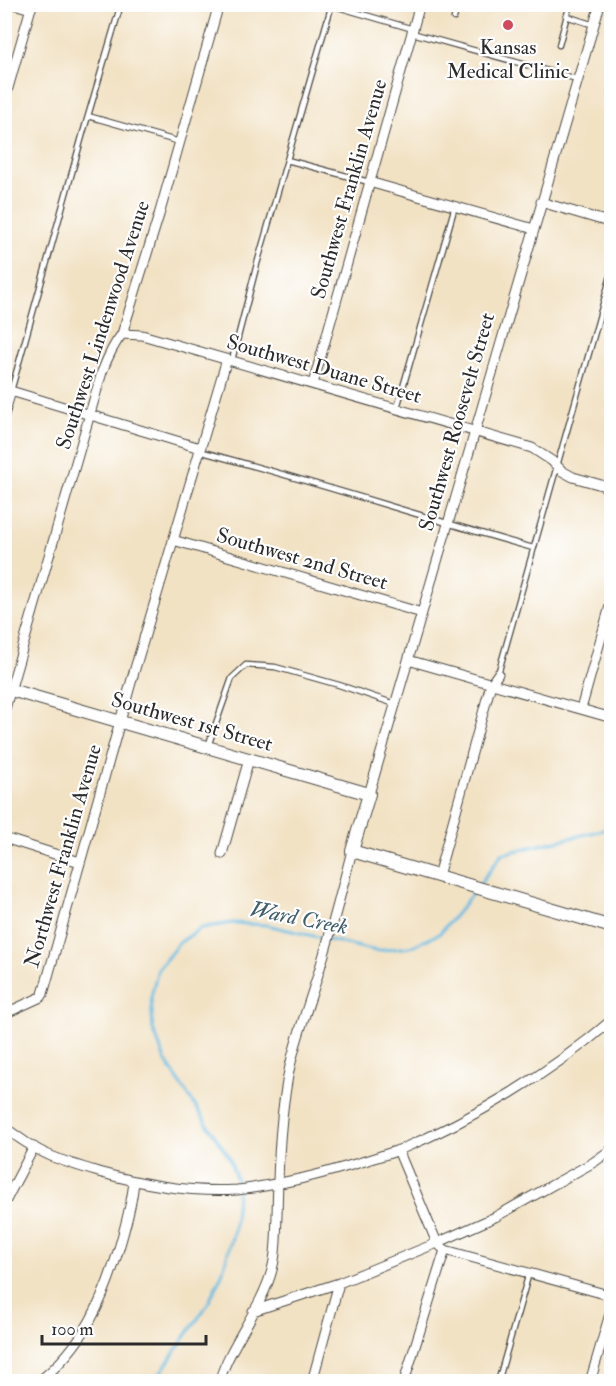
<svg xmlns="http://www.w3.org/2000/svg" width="616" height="1386" viewBox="0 0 616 1386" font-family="'IM FELL Double Pica',serif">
<rect width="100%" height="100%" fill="#fff"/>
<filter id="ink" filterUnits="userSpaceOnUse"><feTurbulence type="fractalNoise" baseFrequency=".0167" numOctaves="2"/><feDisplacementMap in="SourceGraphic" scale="12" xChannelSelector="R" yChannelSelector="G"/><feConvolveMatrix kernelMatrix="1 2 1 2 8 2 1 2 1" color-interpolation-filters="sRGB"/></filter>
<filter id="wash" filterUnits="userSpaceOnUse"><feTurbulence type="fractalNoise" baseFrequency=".008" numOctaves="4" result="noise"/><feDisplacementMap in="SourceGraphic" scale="24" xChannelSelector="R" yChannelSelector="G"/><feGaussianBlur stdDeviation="1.35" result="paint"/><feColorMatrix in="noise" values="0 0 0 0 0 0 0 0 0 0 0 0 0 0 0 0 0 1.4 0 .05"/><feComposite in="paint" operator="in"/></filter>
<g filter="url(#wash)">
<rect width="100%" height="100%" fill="#f2e2c4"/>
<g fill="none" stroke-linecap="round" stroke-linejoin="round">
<path stroke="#68bce4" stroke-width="3" d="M479,885l23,-31 110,-26
M154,1382l54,-78 14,-30 12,-44 4,-46 -9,-27 -64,-97 -12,-31 -2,-32 7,-28 21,-26 22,-15 31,-5 35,2 109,26 34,-4 29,-13 19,-22 17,-22"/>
</g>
</g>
<g filter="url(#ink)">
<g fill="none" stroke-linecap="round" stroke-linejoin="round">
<defs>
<path id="service" d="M334,4l4,3 75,22
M566,16l28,9
M454,18l4,-14
M412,33l165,46
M559,45l11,-41
M88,116l92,26
M287,160l82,22
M232,360l25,-96 75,-260
M11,391l72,-258 38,-129
M397,408l58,-202
M199,451c113,30 223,66 334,97
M498,674l114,-402
M208,746l24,-68 14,-13 29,2 64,18 56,19
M498,1382l31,-109"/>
<path id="minor" d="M14,4l17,5
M4,102l28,-98
M369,182l165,47
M541,202l71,21
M122,334l20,1 390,113 20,13 10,10 11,6 39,11
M313,384l107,-380
M4,389l196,59
M4,415l7,-24
M173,540l249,73
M408,660l204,58
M581,709l31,-110
M4,712l98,-340c5,-13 11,-27 20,-38l37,-119 60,-211
M369,794l231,-790
M4,838l76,24
M222,854l27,-95
M438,876l53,-192 7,-10
M4,1014l37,-17 2,-3 91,-322 93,-313
M4,1127c15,11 30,22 47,29 16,7 34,12 51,17 44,12 89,20 135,17 19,-2 39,-6 58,-10 24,-5 47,-12 70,-19 11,-4 23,-7 34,-11 73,-30 153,-78 213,-130
M398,1150l39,93 8,7 167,46
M4,1204l30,-57
M253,1311l86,-28 98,-40 58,-26 99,-55 18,-13
M38,1382c46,-35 66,-83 82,-137 6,-21 12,-42 14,-64
M219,1382c12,-40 42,-72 53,-112 5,-18 4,-35 5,-54 1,-42 2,-86 9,-128 6,-43 24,-84 36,-127 11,-36 20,-73 30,-110
M312,1382l27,-99
M404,1382l41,-132
M590,1382l22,-75"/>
<path id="tertiary" d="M4,688l365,106 -17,57 260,76"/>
</defs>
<use href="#service" stroke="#494642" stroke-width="7"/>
<use href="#minor" stroke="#494642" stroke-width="11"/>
<use href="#tertiary" stroke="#494642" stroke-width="14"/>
<use href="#service" stroke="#fff" stroke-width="4.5"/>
<use href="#minor" stroke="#fff" stroke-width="9"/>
<use href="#tertiary" stroke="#fff" stroke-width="12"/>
</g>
</g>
<circle fill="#d1495b" stroke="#fff" stroke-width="2" cx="508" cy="25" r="6"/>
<g text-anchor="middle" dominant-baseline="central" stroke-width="4.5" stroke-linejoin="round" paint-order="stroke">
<g font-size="21" fill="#2b2b2b" stroke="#fff">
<text x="508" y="47">Kansas<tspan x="508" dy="24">Medical Clinic</tspan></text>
</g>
<g font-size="21" fill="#2b2b2b" stroke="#fff">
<text transform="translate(349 189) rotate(-74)">Southwest Franklin Avenue</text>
<text transform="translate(103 325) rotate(-72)">Southwest Lindenwood Avenue</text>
<text transform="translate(324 369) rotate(16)">Southwest Duane Street</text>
<text transform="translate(457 422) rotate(-74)">Southwest Roosevelt Street</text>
<text transform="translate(302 559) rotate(16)">Southwest 2nd Street</text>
<text transform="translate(192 722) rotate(16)">Southwest 1st Street</text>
<text transform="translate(63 856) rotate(-74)">Northwest Franklin Avenue</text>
</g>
<g font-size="22" font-style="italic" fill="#405e6c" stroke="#fff">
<text transform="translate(299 918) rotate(11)">Ward Creek</text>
</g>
</g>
<rect width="616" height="1386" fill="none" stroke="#fff" stroke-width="24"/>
<path d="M42 1335v9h164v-9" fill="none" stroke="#2b2b2b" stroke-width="3"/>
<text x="51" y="1335" font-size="18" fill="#2b2b2b" stroke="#ffffff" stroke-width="4.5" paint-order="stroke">100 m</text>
</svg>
